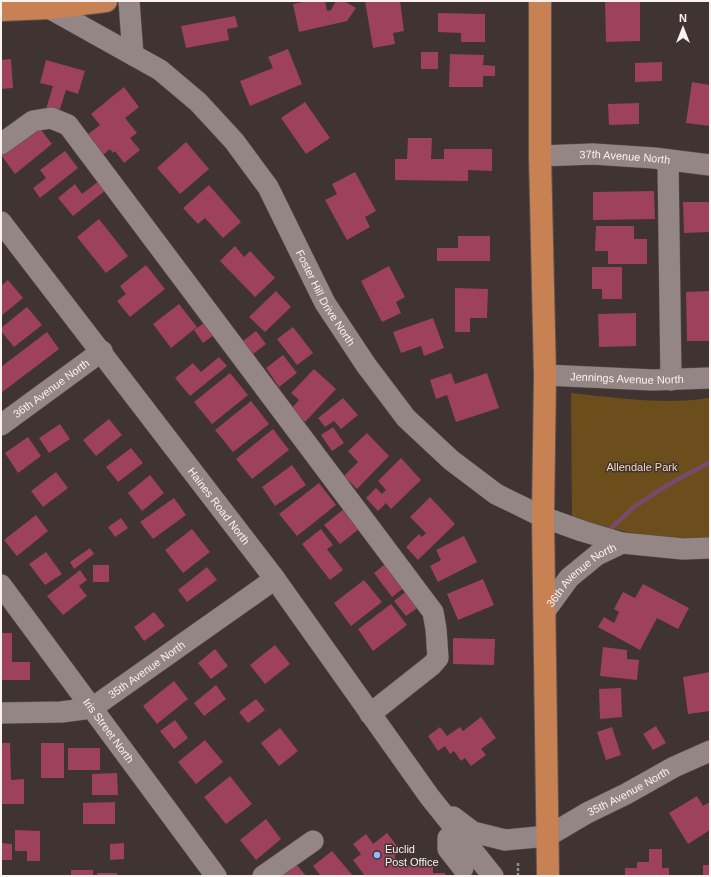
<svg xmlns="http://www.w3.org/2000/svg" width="711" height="877" viewBox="0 0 711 877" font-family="Arial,sans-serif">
<rect width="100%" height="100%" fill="#3f3432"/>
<path fill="#6c4e1d" d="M571,393c46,5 94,12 139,5v140h-41l-42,-6 -55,-14z"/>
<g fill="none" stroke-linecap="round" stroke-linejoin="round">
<path stroke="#754b6a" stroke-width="4.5" d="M611,528l23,-21 32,-21 44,-24"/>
</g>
<path fill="#9d415e" d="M308,1h17l2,10 4,-1 5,-9h8l12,7 -9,13 -48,11 -6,-28z
M365,1h35l4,30 -11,2 2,11 -22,4z
M605,1h35v40l-34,1z
M438,13l47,1v28h-24v-9l-23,-1z
M235,16l3,11 -11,2 2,11 -43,8 -5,-22z
M288,49l14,35 -52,22 -10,-25 33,-13 -5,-11z
M421,52h17v17h-17z
M450,54l34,1 -1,10 12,1v10h-12v11h-34z
M11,59l2,29 -12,1v-29z
M46,60l39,11 -7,23 -12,-4 -7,22 -13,-3 7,-23 -13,-3z
M662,62v19l-27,1v-19z
M692,82l18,3v41l-24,-3z
M124,87l15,20 -14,11 12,15 -7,5 10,12 -16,13 -9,-12 -2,2 -3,-4 -7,6 -16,-20 13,-10 -9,-11z
M305,102l25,36 -24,16 -25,-36z
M639,103v21l-30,1 -1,-21z
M38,126l14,18 -37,30 -14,-19z
M408,138h24l-1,21h13v-10h48v22l-24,-1v11l-73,-1v-21h12z
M186,142l23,27 -29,25 -23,-26z
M65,151l13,17 -38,30 -7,-10 13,-10 -6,-8z
M355,172l21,39 -11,6 5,10 -23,13 -22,-40 12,-6 -5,-10z
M99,181l7,9 -33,26 -15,-18 17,-14 7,10z
M209,185l32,37 -18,16 -18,-20 -7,6 -15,-16z
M654,191l1,28 -62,1v-28z
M683,202h27v30l-26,1z
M99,219l29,37 -22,17 -29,-36z
M596,226h38v13h13v25h-39v-13h-13z
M458,236h32v25h-53v-13h21z
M235,246l9,11 6,-6 25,27 -20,19 -35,-36z
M146,265l19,24 -35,28 -13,-16 9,-7 -6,-8z
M389,266l16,31 -9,5 5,11 -19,9 -21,-41z
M592,267h30v32h-20v-10h-10z
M8,280l15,18 -22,18v-30z
M455,288l33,1 -1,29h-17v14h-15z
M276,291l15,16 -26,25 -16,-15z
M710,291v50h-23l-1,-49z
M179,304l18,23 -26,21 -18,-24z
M27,307l15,18 -28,22 -13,-16v-3z
M636,313v33l-37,1 -1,-33z
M433,318l11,30 -20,8 -3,-10 -20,7 -8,-21z
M204,323l10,12 -11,8 -9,-13z
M293,327l20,26 -16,12 -20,-26z
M256,331l10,13 -13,10 -10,-13z
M47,332l12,17 -58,44v-26z
M283,355l14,18 -18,14 -13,-19z
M219,357l8,9 -37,30 -15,-18 18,-15 8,9z
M314,369l22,20 -31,33 -14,-13 8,-9 -8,-7z
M230,373l18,22 -36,29 -18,-22z
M451,373l4,11 32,-11 12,35 -43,14 -9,-27 -11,4 -6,-19z
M343,398l15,17 -17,14 -7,-8 -9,6 -7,-9z
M251,401l18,23 -36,28 -18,-22z
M109,419l13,16 -26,21 -13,-16z
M60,424l10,15 -21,14 -10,-15z
M333,427l11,16 -12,8 -11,-16z
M273,429l16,21 -37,29 -16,-20z
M367,433l22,23 -32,33 -13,-13 14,-14 -10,-11z
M28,437l13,19 -23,17 -13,-20z
M131,448l12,15 -25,19 -12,-15z
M401,458l20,22 -30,29 -5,-6 -8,8 -12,-13 10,-10 6,6 4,-4 -8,-9z
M292,465l14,20 -31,21 -13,-19z
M56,472l12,16 -25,19 -12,-16z
M150,475l14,18 -22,18 -14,-18z
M319,483l17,22 -39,31 -18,-22z
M430,497l25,27 -37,36 -12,-13 13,-13 3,3 4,-4 -16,-16z
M174,498l12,17 -33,24 -13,-17z
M344,509l15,20 -19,15 -16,-19z
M36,515l12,16 -31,25 -13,-16z
M121,518l7,10 -13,9 -7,-10z
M192,529l18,23 -27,21 -18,-23z
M321,529l12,16 -6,4 16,21 -13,10 -28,-36z
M464,536l13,26 -39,20 -8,-16 11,-6 -5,-10z
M90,548l4,6 -20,15 -4,-7z
M46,552l16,22 -17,11 -16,-21z
M388,562l18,24 -14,11 -18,-24z
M93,565h16v17h-16z
M207,567l10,13 -30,22 -9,-12z
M80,570l7,10 -8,6 8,10 -24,19 -16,-19z
M483,579l11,26 -36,15 -11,-26z
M364,580l18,22 -31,24 -17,-23z
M643,584l46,24 -11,21 -21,-11 -17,32 -42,-23 6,-10 10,6 5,-11 -5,-3 9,-17 12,6z
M408,590l12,16 -14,10 -12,-15z
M391,604l16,21 -34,26 -15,-22z
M154,612l11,14 -21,15 -10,-14z
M1,633h11v29h18v18h-29z
M453,638l42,1 -1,26 -41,-1z
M275,645l15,19 -25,20 -15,-19z
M603,647l24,3v9l12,1 -2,20 -37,-4z
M215,649l13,17 -17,13 -13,-16z
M710,672v39l-22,3 -5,-37z
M174,681l14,18 -31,25 -14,-18z
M216,685l10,14 -22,17 -10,-13z
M621,688l1,29 -22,2 -1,-30z
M256,699l9,11 -17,13 -9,-11z
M481,717l15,21 -15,11 5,6 -15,11 -6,-8 -4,3 -7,-10 -4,3 -5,-8 -7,5 -10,-15 12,-9 7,9 13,-9 3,4z
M175,720l13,18 -14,11 -14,-18z
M656,726l10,17 -13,7 -10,-16z
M612,727l9,28 -15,5 -9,-28z
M280,728l18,23 -19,15 -18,-23z
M205,740l18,22 -27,22 -18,-22z
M1,743h9l1,37 13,-1v25h-23z
M41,743h23v35h-23z
M68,748h32v22h-32z
M117,773l1,22h-26v-21z
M230,776l22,28 -26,20 -22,-27z
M697,796l6,10 7,-4v28l-22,14 -19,-31z
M115,802v22h-32v-21z
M266,819l15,20 -25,21 -16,-20z
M15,830l25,1v30h-13v-10h-12z
M387,833l14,18 -7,5 7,9 32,1v7h12v3h-80l-12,-16 8,-6 -8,-10 13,-10 7,10z
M1,843l11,1v16h-11z
M124,843v16l-14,1v-16z
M649,849h13v19h7v8h-44v-8h12v-6h12z
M332,851l21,25h-32l-8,-10z
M296,864l10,12h-24z
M703,865h7v11h-7z
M71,870h22v6h-22z
M97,873h20v3h-20z"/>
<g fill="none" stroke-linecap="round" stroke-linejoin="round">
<defs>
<g id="minor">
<path d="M129,1l4,54"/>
<path id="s1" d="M49,8l111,62 38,32 36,39 34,46 57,116 41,62 40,53 45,42 45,34 47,23 39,14 40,12 61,6 27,-1"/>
<path d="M1,144l32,-23 18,-3 17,7 365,487 3,17 2,29 -6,7 -62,49"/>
<path id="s2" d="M540,156l53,-2 61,4 56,7"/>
<path d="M668,160l3,220"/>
<path id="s3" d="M1,222l274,357 154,217 64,80"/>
<path id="s4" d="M545,375l108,5 57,-2"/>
<path id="s5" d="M1,425l101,-74"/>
<path id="s6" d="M1,585l215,291"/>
<path id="s7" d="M545,611l24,-33 28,-23 25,-12"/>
<path id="s8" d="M1,713l60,-1 31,-4 183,-129"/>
<path id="s9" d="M453,817l20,15 32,8 43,-4 39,-23 39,-19 48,-27 36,-16"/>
<path d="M456,830l-8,8v11l15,19"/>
<path d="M263,876l50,-35"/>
</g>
<path id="major" d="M540,1v155l5,219 -2,142 5,359
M1,10l48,-2 57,-7"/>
</defs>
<use href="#minor" stroke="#5d5352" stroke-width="22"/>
<use href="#major" stroke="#5d5352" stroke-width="24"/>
<path stroke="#968d8b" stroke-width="2.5" stroke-dasharray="3 2" stroke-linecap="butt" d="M518,876v-13"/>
<use href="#minor" stroke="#938684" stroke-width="21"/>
<use href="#major" stroke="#c78153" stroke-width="22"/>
</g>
<circle fill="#98b5fd" stroke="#3f3432" stroke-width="1.5" cx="377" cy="855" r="4"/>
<g text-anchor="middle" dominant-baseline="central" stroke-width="3" stroke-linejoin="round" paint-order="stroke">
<g font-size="11" fill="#faf2f1" stroke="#3f3432">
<text stroke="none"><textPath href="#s2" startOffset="85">37th Avenue North</textPath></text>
<text stroke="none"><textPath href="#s1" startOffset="412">Foster Hill Drive North</textPath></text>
<text stroke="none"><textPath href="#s4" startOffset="82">Jennings Avenue North</textPath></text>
<text stroke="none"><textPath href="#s5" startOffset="62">36th Avenue North</textPath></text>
<text stroke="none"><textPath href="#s3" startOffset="358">Haines Road North</textPath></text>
<text stroke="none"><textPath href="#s7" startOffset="52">36th Avenue North</textPath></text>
<text stroke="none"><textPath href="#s8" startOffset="158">35th Avenue North</textPath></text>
<text stroke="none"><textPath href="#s6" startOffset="181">Iris Street North</textPath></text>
<text stroke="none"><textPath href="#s9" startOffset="193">35th Avenue North</textPath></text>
</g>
<g font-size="11" fill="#f7dab1" stroke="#3f3432">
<text x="642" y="467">Allendale Park</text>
</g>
<g font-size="11" fill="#faf2f1" stroke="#3f3432" text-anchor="start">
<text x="385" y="849">Euclid<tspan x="385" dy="13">Post Office</tspan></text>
</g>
</g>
<rect width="711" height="877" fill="none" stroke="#faf2f1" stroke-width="4"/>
<g transform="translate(683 28)" stroke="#3f3432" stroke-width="3" paint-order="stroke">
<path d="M0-3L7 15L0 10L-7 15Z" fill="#faf2f1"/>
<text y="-6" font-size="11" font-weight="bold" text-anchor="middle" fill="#faf2f1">N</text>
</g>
</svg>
